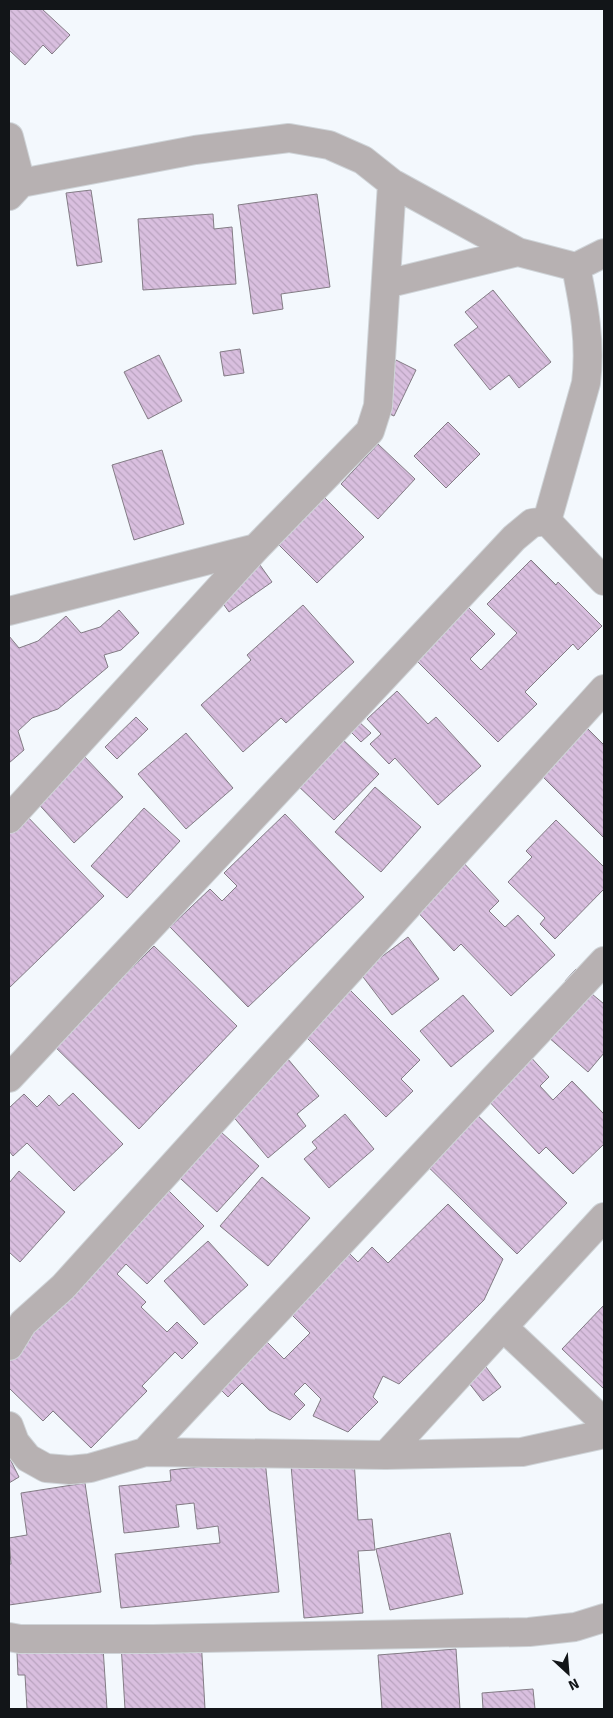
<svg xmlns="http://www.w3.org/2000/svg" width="613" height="1718" viewBox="0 0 613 1718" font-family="Signika,sans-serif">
<defs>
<pattern id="building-back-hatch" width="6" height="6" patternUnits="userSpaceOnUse" patternTransform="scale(1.25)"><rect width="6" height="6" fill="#d9bfdf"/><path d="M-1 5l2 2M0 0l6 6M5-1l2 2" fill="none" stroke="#b9a3bf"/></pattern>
</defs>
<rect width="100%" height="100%" fill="#f3f8fd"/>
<path fill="url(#building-back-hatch)" stroke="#837c85" d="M9,9h33l28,26 -18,19 -9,-9 -18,20 -16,-15z
M91,190l11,72 -25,4 -11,-73z
M317,194l13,93 -49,7 2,15 -30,5 -15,-109z
M213,214l1,15 18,-2 4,57 -93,6 -5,-71z
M493,290l58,72 -32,26 -10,-13 -19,15 -36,-45 24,-18 -13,-15z
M240,349l4,24 -20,3 -4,-24z
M159,355l23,46 -34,18 -24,-47z
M396,360l20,10 -22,46 -20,-9z
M448,422l32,32 -34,34 -32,-32z
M378,444l37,35 -37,40 -37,-35z
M162,450l22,74 -50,16 -22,-75z
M312,485l52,52 -47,46 -52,-52z
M255,558l17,24 -43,30 -17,-24z
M531,560l25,25 2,-3 44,44 -24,24 -5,-6 -48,48 12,12 -39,38 -91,-91 52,-53 36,36 -25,25 11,11 36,-37 -30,-29z
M303,605l51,57 -68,61 -5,-5 -38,34 -42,-47 50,-45 -4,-5z
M119,610l20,23 -18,17 -17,5 4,12 -50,42 -26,9 -14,13 6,19 -15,13v-127l10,12 19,-7 28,-25 15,17 19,-6z
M397,691l31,33 8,-7 45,49 -43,39 -43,-47 -6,6 -19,-20 11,-10 -14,-15z
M136,717l12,12 -31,30 -12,-12z
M357,720l14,13 -10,9 -13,-13z
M579,720l25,25v93l-72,-72z
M186,733l47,55 -47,41 -48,-55z
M340,737l39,37 -45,46 -39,-37z
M82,754l41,43 -49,46 -40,-44z
M375,787l46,40 -40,45 -46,-40z
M144,808l36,33 -53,57 -36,-32z
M21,810l83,86 -95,92v-165z
M285,814l79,83 -116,110 -78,-80 40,-38 12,12 15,-15 -13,-13z
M556,820l48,47v22l-49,50 -15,-15 5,-6 -37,-36 24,-25 -6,-6z
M460,859l39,42 -10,10 16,16 13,-12 37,40 -44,41 -50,-52 -7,7 -43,-46z
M408,937l31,42 -47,36 -32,-42z
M154,946l83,80 -98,103 -90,-88 55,-82 19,18z
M576,969l16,14 -6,6 18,15v49l-16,19 -49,-43 34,-40 -8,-8z
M335,975l85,85 -19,19 12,12 -27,26 -97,-97z
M463,995l31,36 -43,36 -31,-36z
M282,1052l37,44 -22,18 9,12 -38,32 -47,-56z
M527,1053l22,24 -9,9 13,14 19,-19 32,33v30l-31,30 -27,-27 -7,7 -56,-59z
M73,1093l50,51 -49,47 -47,-48 -14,13 -4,-5v-46l1,2 14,-13 13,13 12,-12 10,11z
M461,1099l106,104 -50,51 -106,-104z
M345,1114l29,35 -45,39 -25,-29 13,-11 -5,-6z
M212,1124l47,42 -42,46 -47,-43z
M19,1171l46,41 -45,50 -11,-10v-69z
M153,1175l51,51 -57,58 -21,-20 -9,10 29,28 -5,5 26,25 10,-10 21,21 -16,16 -7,-7 -33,34 5,5 -56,57 -38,-37 -10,10 -34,-33v-37z
M262,1177l48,41 -42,48 -48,-40z
M448,1204l55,55 -19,41 -85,84 -16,-8 -10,21 5,5 -30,30 -35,-16 8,-17 -16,-16 -11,11 11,11 -15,15 -21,-10 -27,-27 -14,14 -21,-21 47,-47 30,30 26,-26 -25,-25 60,-59 13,13 14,-15 16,16z
M208,1241l40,44 -44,40 -40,-44z
M604,1305v84l-42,-40z
M483,1363l18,24 -18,14 -18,-23z
M9,1457l10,20 -10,6z
M265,1460l14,132 -158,16 -6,-54 105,-11 -2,-17 -21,3 -3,-26 -18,2 3,22 -55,6 -5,-47 52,-5 -1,-11z
M354,1460l4,60 14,-1 3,31 -17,1 5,62 -59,5 -13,-153z
M85,1483l16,109 -92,13v-41h2l-2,-26 18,-3 -6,-42z
M450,1533l13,61 -73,16 -14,-61z
M201,1638l4,71h-80l-4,-65z
M103,1647l4,62h-80l-2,-34h-7l-1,-22z
M456,1649l4,60h-78l-4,-54z
M533,1689l2,20h-52l-1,-16z"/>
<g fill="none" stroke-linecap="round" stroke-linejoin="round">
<defs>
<path id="minor" d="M9,137l12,46
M9,196l12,-13 174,-33 94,-12 40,7 34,15 29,23 126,69 58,15 28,-14
M576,267c8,39 15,76 10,116l-39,138 57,60
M386,284l132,-32
M9,611l247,-63
M9,819l247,-271 114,-117 8,-25 14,-223
M9,1078l505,-540 18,-15 15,-2
M604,1217l-101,110 101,95
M9,1346l14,-23 40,-36 541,-598
M9,1426l6,16 13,16 18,10 24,2 20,-2 55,-16 241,3 136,-3 82,-18
M145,1452l459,-491
M386,1455l117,-128
M9,1637l11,2h133l376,-7 46,-5 29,-9"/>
</defs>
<use href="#minor" stroke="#cfd4d8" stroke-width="30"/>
<use href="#minor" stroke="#b7b1b2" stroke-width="28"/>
</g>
<rect width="613" height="1718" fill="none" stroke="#121518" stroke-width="20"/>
<g transform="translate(568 1673) rotate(154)" stroke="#f3f8fd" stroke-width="4" paint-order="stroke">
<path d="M0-4L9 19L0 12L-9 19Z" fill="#121518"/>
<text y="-8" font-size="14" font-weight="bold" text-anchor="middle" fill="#121518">N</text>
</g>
</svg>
